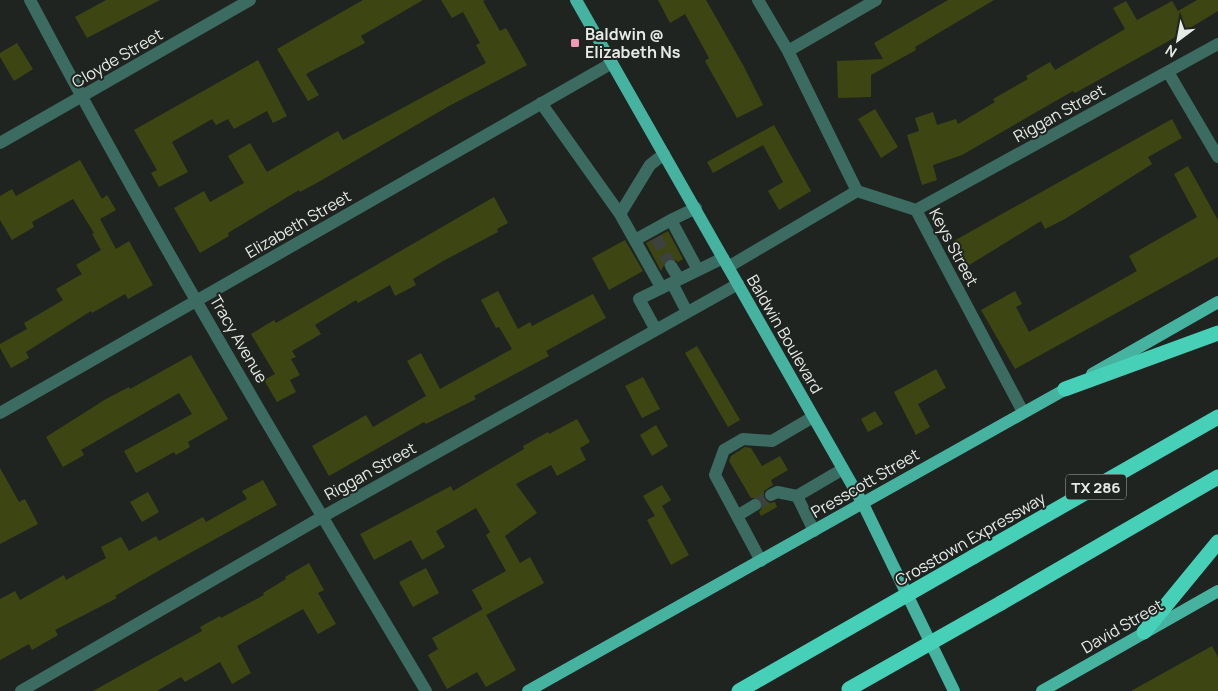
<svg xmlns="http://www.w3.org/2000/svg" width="1218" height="691" viewBox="0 0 1218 691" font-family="Manrope,sans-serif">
<rect width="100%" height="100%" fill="#1f2420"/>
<path fill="#3d4613" d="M106,0h54l-73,38 -12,-21z
M363,0h60l-62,36 4,7 -59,31 13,21 -11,6 -31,-52z
M441,0h44l-2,1 17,30 6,-3 21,37 -78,41 -127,74 -22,12 -1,-2 -71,43 1,3 -29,17 -26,-45 30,-17 6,11 34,-19 -16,-27 22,-13 17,29 71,-41 5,9 143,-77 -10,-18 4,-2 -17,-31 -11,6z
M658,0h48l37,65 20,40 -26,13 -32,-57 4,-3 -24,-44 -15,9z
M948,0h46l-79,47 1,3 -45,25v22l-33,1 -1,-37 46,-2 -9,-16z
M1197,0h21v11l-51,31 -92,51 -2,-2 -111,64 -29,10 4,15 -15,5 -15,-50 12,-4 -4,-13 18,-6 4,13 19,-6 2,5 37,-22 -2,-3 35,-20 -2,-3 24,-14 5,8 70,-41 -12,-21 13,-7 11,19 35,-19 6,10z
M17,43l16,26 -19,12 -14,-24v-4z
M258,60l29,56 -14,7 -6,-12 -33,18 -6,-10 -12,6 -4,-6 -40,23 16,30 -29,15 -8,-14 6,-3 -23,-40z
M875,109l23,38 -17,11 -23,-39z
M1172,119l10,19 -34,19 4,7 -87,55 -20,10 -4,-8 -75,46 -14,-25z
M774,125l37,66 -32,19 -11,-19 15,-9 -20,-37 -50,28 -6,-11z
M80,160l22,39 5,-4 9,15 -16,9 16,30 13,-8 24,44 -25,14 -3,-5 -33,19 -1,-2 -65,41 3,6 -18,10 -11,-20v-4l27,-15 -3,-6 39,-23 -7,-11 26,-15 -6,-9 25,-15 -9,-16 2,-1 -21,-34 -41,23 2,5 -22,13 -12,-20v-24l12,-7 4,7z
M1188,166l30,54v37l-203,112 -34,-59 34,-19 7,13 -6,3 13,25 108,-61 -8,-15 68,-39 -23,-43z
M494,197l14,26 -11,6 1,3 -53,28 -32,19 3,6 -21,11 -5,-11 -32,18 -2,-3 -41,25 6,9 -29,17 4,6 -5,2 9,16 -10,5 6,12 -19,10 -13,-22 11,-6 -24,-40 23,-14 2,3z
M668,231l15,28 -5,3 -4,-3h-7l-6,12 -15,-28z
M625,240l18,31 -34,19 -17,-32z
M498,291l20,38 12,-7 2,4 61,-32 13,24 -60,33 3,5 -75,40 2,3 -50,25 -2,-2 -95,54 -17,-30 54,-31 7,12 53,-31 -19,-35 14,-8 19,36 72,-40 -13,-22 -3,1 -15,-28z
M697,346l43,74 -12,7 -43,-74z
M191,355l37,64 -40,23 2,5 -14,8 -2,-3 -38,21 -12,-22 68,-37 -13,-21 -98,57 3,5 -21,12 -17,-30 60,-38 23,-12 1,2z
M936,369l10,19 -28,16 12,23 -14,8 -22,-43z
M643,377l17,32 -18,9 -17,-32z
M875,411l8,13 -15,8 -7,-13z
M577,419l13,23 -10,6 6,12 -29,16 -6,-11 -35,19 21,29 -32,23 15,27 10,-6 14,26 -58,32 -14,-25 34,-19 -20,-36 4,-3 -14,-24 -40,23 9,16 -23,13 -11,-20 -37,20 -14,-26 91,-48 2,5 71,-42 -1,-3 25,-14 1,2z
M656,425l12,21 -16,10 -12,-21z
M745,447l6,1 11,18 18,-10 8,14 -17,10 2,5 -9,6v8l6,4 5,-1 2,5 -16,9 -2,-4 3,-4v-7l-4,-3h-7l-22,-37 2,-5z
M0,468l19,34 6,-3 13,25 -38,20z
M263,480l14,25 -105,58 -57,33 2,2 -62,32 3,5 -26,15 -3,-6 -29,16v-61l15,-8 5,9 44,-25 2,5 40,-22 -5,-11 20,-10 8,14 27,-15 3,5 44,-24 3,5 41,-23 -5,-8z
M662,485l9,15 -9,6 27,49 -18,10 -24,-45 8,-4 -12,-20z
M148,492l11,20 -17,10 -12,-20z
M309,563l15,27 -6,3 18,31 -18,10 -15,-25 -66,37 14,27 -19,11 -12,-22 -35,20 -4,-5 -24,14h-64l109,-60 -2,-4 20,-11 1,2 43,-23 -1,-2 23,-14 -1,-2z
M426,568l13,25 -26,14 -14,-25z
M483,609l33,61 -30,17 -9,-15 -30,17 -19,-34 10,-6 -6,-11z
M1212,646l6,11v34h-87z"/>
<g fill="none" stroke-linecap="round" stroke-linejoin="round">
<path stroke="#3d423e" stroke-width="12" stroke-dasharray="12 6" stroke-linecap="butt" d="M656,238l15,28
M755,505l16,-10"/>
<path stroke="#3b6b61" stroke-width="12" d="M30,0c124,235 260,463 396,691
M758,0l30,51 69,140 59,19 107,202
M788,51l88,-51
M1168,72l50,85
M541,103l79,111 41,73
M0,143l250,-143
M916,210l302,-166
M620,214l30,-49 14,-11
M671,220l25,-12
M635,240l36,-20 27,50
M671,266l8,13
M728,267l129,-76
M672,283l15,29
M656,330l-17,-31 84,-41
M0,413l612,-350
M771,495l6,-3 20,4
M737,516l18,-11
M814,531l-17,-35 46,-27
M761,561l-46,-86 9,-25 19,-11 29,2 41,-24
M21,691l301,-174 416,-233"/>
<path stroke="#45b39f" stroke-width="12" d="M576,0l287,504 91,187
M1092,374l126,-72
M528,691l545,-306
M1042,691l176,-100"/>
<path stroke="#46d0b8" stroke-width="15" d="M1065,389l153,-56
M973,557l245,-140
M1001,603l217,-126
M1144,632l74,-90
M739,691l89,-51"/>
<path stroke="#46d0b8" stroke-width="15" d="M828,640l145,-83
M849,689l152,-86"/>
</g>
<rect fill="#f09ab7" stroke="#1f2420" stroke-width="2" x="570" y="38" width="10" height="10" rx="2.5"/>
<g text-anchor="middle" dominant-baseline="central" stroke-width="4" stroke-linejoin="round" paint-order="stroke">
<rect fill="#1f2420" stroke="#abafab" stroke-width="1" x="1066" y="474.5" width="60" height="25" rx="4"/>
<g font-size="15" font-weight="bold" fill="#e7ebe7">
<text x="1096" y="487">TX 286</text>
</g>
<g font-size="16" font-weight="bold" fill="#e7ebe7" stroke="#1f2420" text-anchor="start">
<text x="585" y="34">Baldwin @<tspan x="585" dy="18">Elizabeth Ns</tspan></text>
</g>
<g font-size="16" fill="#e7ebe7" stroke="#1f2420">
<text transform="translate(117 58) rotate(-30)">Cloyde Street</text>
<text transform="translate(1059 113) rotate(-29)">Riggan Street</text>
<text transform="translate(298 224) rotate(-30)">Elizabeth Street</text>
<text transform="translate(954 247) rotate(62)">Keys Street</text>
<text transform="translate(785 334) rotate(60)">Baldwin Boulevard</text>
<text transform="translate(239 339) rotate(60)">Tracy Avenue</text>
<text transform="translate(370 471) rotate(-29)">Riggan Street</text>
<text transform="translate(865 483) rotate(-30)">Presscott Street</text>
<text transform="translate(970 539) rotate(-30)">Crosstown Expressway</text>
<text transform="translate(1122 626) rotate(-30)">David Street</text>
</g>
</g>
<g transform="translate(1178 40) rotate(212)" stroke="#1f2420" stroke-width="4" paint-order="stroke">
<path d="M0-4L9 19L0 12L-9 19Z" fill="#e7ebe7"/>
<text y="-8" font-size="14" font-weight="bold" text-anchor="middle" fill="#e7ebe7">N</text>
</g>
</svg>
